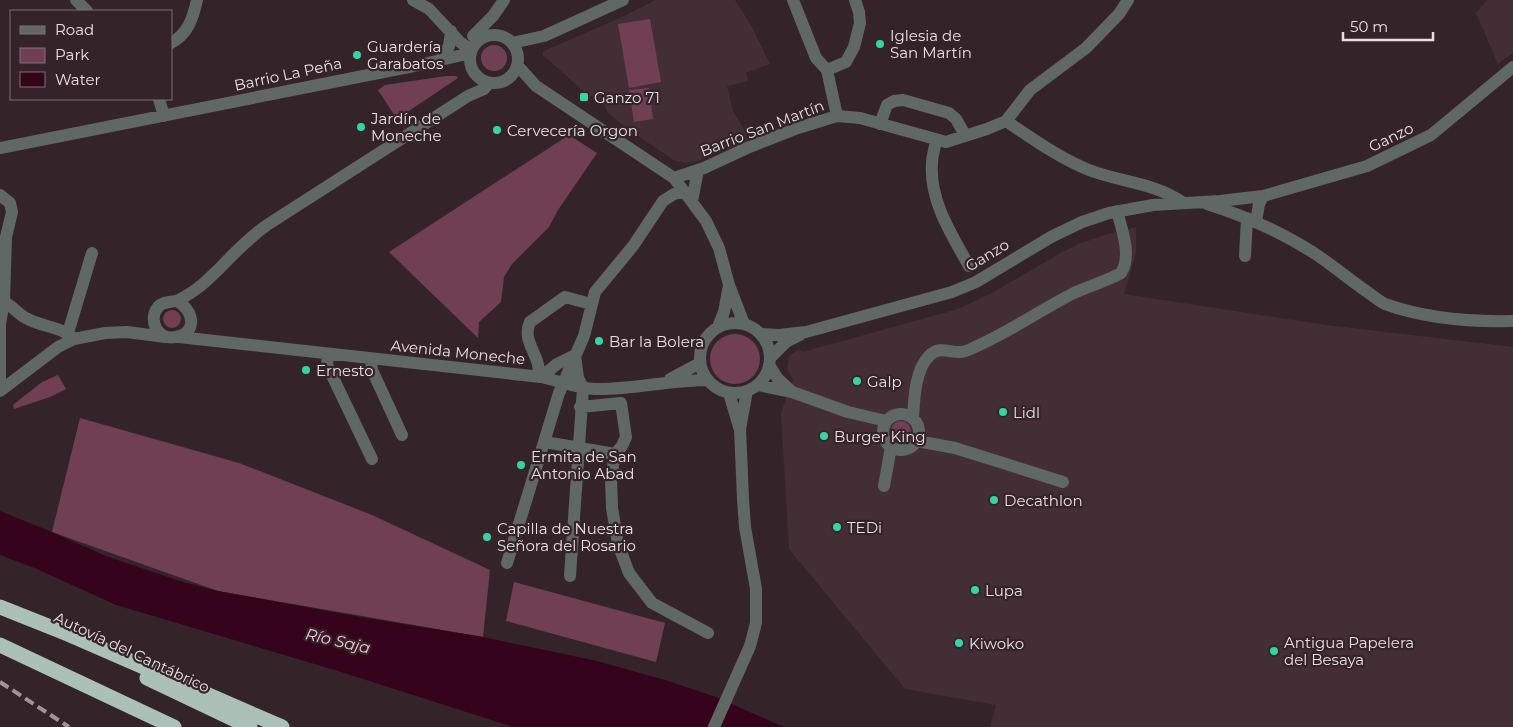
<svg xmlns="http://www.w3.org/2000/svg" width="1513" height="727" viewBox="0 0 1513 727" font-family="Montserrat,sans-serif">
<rect width="100%" height="100%" fill="#34242a"/>
<path fill="#442e36" d="M656,0h79l17,27 18,37 -24,9 2,8 -21,5 6,25 17,29 -53,21 -13,2 -9,-2 -46,-31 -22,-18 -2,-7 -24,-16 -38,-34v-3l3,-2 72,-31z
M1487,0h26v53l-15,11 -22,-51z
M1136,227v26l-12,41 202,31 187,22v380h-523l6,-22 -91,-16 -116,-140 -8,-136 12,-34 -6,-9 2,-14 10,-7 4,3 155,-43 34,-16 67,-39 20,-10 29,-10z"/>
<path fill="#704052" d="M650,19l11,63 -32,6 -11,-64z
M481 58a13 13 0 1 1 26 0a13 13 0 1 1-26 0Z
M446,76h10l2,2 -61,41 -19,-29 7,-5z
M649,88l4,31 -19,3 -5,-32z
M569,135l28,18 -39,57 -9,17 -37,37 -8,13 -3,25 -22,20 -1,16 -89,-86z
M163 319a9 9 0 1 1 18 0a9 9 0 1 1-18 0Z
M710 359a25 25 0 1 1 50 0a25 25 0 1 1-50 0Z
M58,375l8,14 -16,8 -36,12 -1,-4 29,-23z
M80,418l159,45 133,52 118,55 -7,67 -265,-46 -166,-59z
M891 431a10 10 0 1 1 20 0a10 10 0 1 1-20 0Z
M514,582l151,41 -9,39 -150,-41z"/>
<path fill="#36031c" d="M0,511l52,21 54,24 77,26 35,9 143,26 122,20 114,24 68,19 51,17 68,30h-271l-175,-56 -222,-66 -79,-36 -37,-14z"/>
<g fill="none" stroke-linecap="round" stroke-linejoin="round">
<path stroke="#606865" stroke-width="12" d="M76,0l11,11
M413,0l16,9 31,33 11,8
M793,0l23,58 11,12 10,46
M470 59a24 24 0 1 1 48 0a24 24 0 1 1-48 0Z
M473,36l20,-20 11,-16
M171,43c17,-9 22,-25 26,-43
M512,43l32,-7 79,-36
M441,59l8,-13 2,-15
M517,65l19,21 138,92 32,43 13,27 10,37 15,39
M827,70l19,-8 8,-15 6,-24 -1,-11 -4,-12
M159,99l5,17
M1006,121c27,18 53,37 83,49 31,12 66,13 93,32
M880,124l7,-19 7,-4 9,-1 46,13 7,6 9,16
M936,140c-1,8 -4,16 -4,23 -3,38 20,72 37,103
M0,148l419,-83 52,-12
M674,178l30,-10 43,-20 51,-20 39,-12 23,2 86,24 41,-13 19,-8 24,-31 56,-42 33,-34 9,-14
M0,195l10,8 2,9 -6,25 -2,64 -4,23
M692,201l6,-31
M1207,204c38,12 74,28 107,49 18,12 35,26 52,38 6,4 13,10 19,13 39,14 87,18 128,17
M1256,222l3,-18 4,-8
M1245,256l2,-38
M0,300c12,4 16,13 26,18 15,9 35,8 48,21
M177,301c17,9 21,32 -1,36 -17,4 -29,-16 -18,-30 6,-7 14,-4 21,-7 7,-4 14,-8 20,-13 7,-5 13,-12 20,-18 15,-16 30,-31 48,-44l201,-129 16,-7 5,-6
M700 358a35 35 0 1 1 70 0a35 35 0 1 1-70 0Z
M0,324v56l5,7
M718,327l6,-15 5,-27
M68,333l24,-80
M761,334l18,1 27,-3 146,-40 24,-10 75,-45 31,-15 27,-9 44,-8 67,-4 43,-5 104,-30 64,-31 82,-68
M179,337l362,40c18,4 36,11 54,12 37,1 75,-9 113,-9
M328,354l-1,11 45,94
M770,358l16,-16 14,-7
M371,359l1,11 30,65
M769,365l9,14 14,13
M539,377c0,-5 0,-11 -2,-16 -4,-12 -14,-25 -7,-39l35,-25 26,7
M541,377l16,-13 18,-9
M670,379l30,-16
M758,385l34,7 56,20 38,9
M0,391l58,-44 16,-8 31,-6 22,-1 38,5
M729,393l10,34
M580,407l41,-4 5,34 -4,9 -7,8 -4,24 1,30 6,36 11,29 23,30 56,30
M883 432a18 18 0 1 1 36 0a18 18 0 1 1-36 0Z
M913,418c1,-18 2,-48 16,-62 11,-11 20,-3 32,-4 4,0 10,-3 14,-5 34,-15 64,-36 97,-53 16,-8 33,-12 49,-21 11,-17 1,-43 -4,-62
M917,441l38,7 108,34
M545,442l70,12
M884,486l7,-39
M507,563l52,-170 25,-57 11,-44 38,-46 30,-45 11,-7 10,-3
M570,576l13,-188 -5,-10 -3,-23
M714,727l36,-81 6,-23v-34l-11,-62 -2,-28 -3,-70 7,-38"/>
<path stroke="#abc0b7" stroke-width="15" d="M0,607l68,27 214,93
M0,645l174,82
M147,678l103,49"/>
<path stroke="#a19498" stroke-width="4" stroke-dasharray="10 5" stroke-linecap="butt" d="M0,682l69,45"/>
</g>
<g fill="#35d4a7" stroke="#34242a" stroke-width="2">
<circle cx="880" cy="44" r="5"/>
<circle cx="357" cy="55" r="5"/>
<rect x="579" y="92" width="10" height="10" rx="2.5"/>
<circle cx="361" cy="127" r="5"/>
<circle cx="497" cy="130" r="5"/>
<circle cx="599" cy="341" r="5"/>
<circle cx="306" cy="370" r="5"/>
<circle cx="857" cy="381" r="5"/>
<circle cx="1003" cy="412" r="5"/>
<circle cx="824" cy="436" r="5"/>
<circle cx="521" cy="465" r="5"/>
<circle cx="994" cy="500" r="5"/>
<circle cx="837" cy="527" r="5"/>
<circle cx="487" cy="537" r="5"/>
<circle cx="975" cy="590" r="5"/>
<circle cx="959" cy="643" r="5"/>
<circle cx="1274" cy="651" r="5"/>
</g>
<g text-anchor="middle" dominant-baseline="central" stroke-width="4.5" stroke-linejoin="round" paint-order="stroke">
<g font-size="15" fill="#e9dfe2" stroke="#34242a" text-anchor="start">
<text x="890" y="35">Iglesia de<tspan x="890" dy="17">San Martín</tspan></text>
<text x="367" y="46">Guardería<tspan x="367" dy="17">Garabatos</tspan></text>
<text x="594" y="97">Ganzo 71</text>
<text x="371" y="118">Jardín de<tspan x="371" dy="17">Moneche</tspan></text>
<text x="507" y="130">Cervecería Orgon</text>
<text x="609" y="341">Bar la Bolera</text>
<text x="316" y="370">Ernesto</text>
<text x="867" y="381">Galp</text>
<text x="1013" y="412">Lidl</text>
<text x="834" y="436">Burger King</text>
<text x="531" y="456">Ermita de San<tspan x="531" dy="17">Antonio Abad</tspan></text>
<text x="1004" y="500">Decathlon</text>
<text x="847" y="527">TEDi</text>
<text x="497" y="528">Capilla de Nuestra<tspan x="497" dy="17">Señora del Rosario</tspan></text>
<text x="985" y="590">Lupa</text>
<text x="1284" y="642">Antigua Papelera<tspan x="1284" dy="17">del Besaya</tspan></text>
<text x="969" y="643">Kiwoko</text>
</g>
<g font-size="15" fill="#e9dfe2" stroke="#34242a">
<text transform="translate(288 74) rotate(-12)">Barrio La Peña</text>
<text transform="translate(762 128) rotate(-21)">Barrio San Martín</text>
<text transform="translate(1391 137) rotate(-26)">Ganzo</text>
<text transform="translate(987 255) rotate(-31)">Ganzo</text>
<text transform="translate(458 352) rotate(6)">Avenida Moneche</text>
<text transform="translate(132 652) rotate(25)">Autovía del Cantábrico</text>
</g>
<g font-size="16" font-style="italic" fill="#f8c0d2" stroke="#34242a">
<text transform="translate(338 641) rotate(13)">Río Saja</text>
</g>
</g>
<rect x="10" y="10" width="162" height="90" fill="#34242a" stroke="#7c6f74"/>
<rect x="20" y="26" width="25" height="8" fill="#606865" stroke="#7c6f74"/>
<text x="55" y="35" font-size="15" fill="#e9dfe2">Road</text>
<rect x="20" y="48" width="25" height="15" fill="#704052" stroke="#7c6f74"/>
<text x="55" y="60" font-size="15" fill="#e9dfe2">Park</text>
<rect x="20" y="72" width="25" height="15" fill="#36031c" stroke="#7c6f74"/>
<text x="55" y="85" font-size="15" fill="#e9dfe2">Water</text>
<path d="M1343 32v8h90v-8" fill="none" stroke="#e9dfe2" stroke-width="2.5"/>
<text x="1350" y="32" font-size="15" fill="#e9dfe2" stroke="#34242a" stroke-width="4" paint-order="stroke">50 m</text>
</svg>
